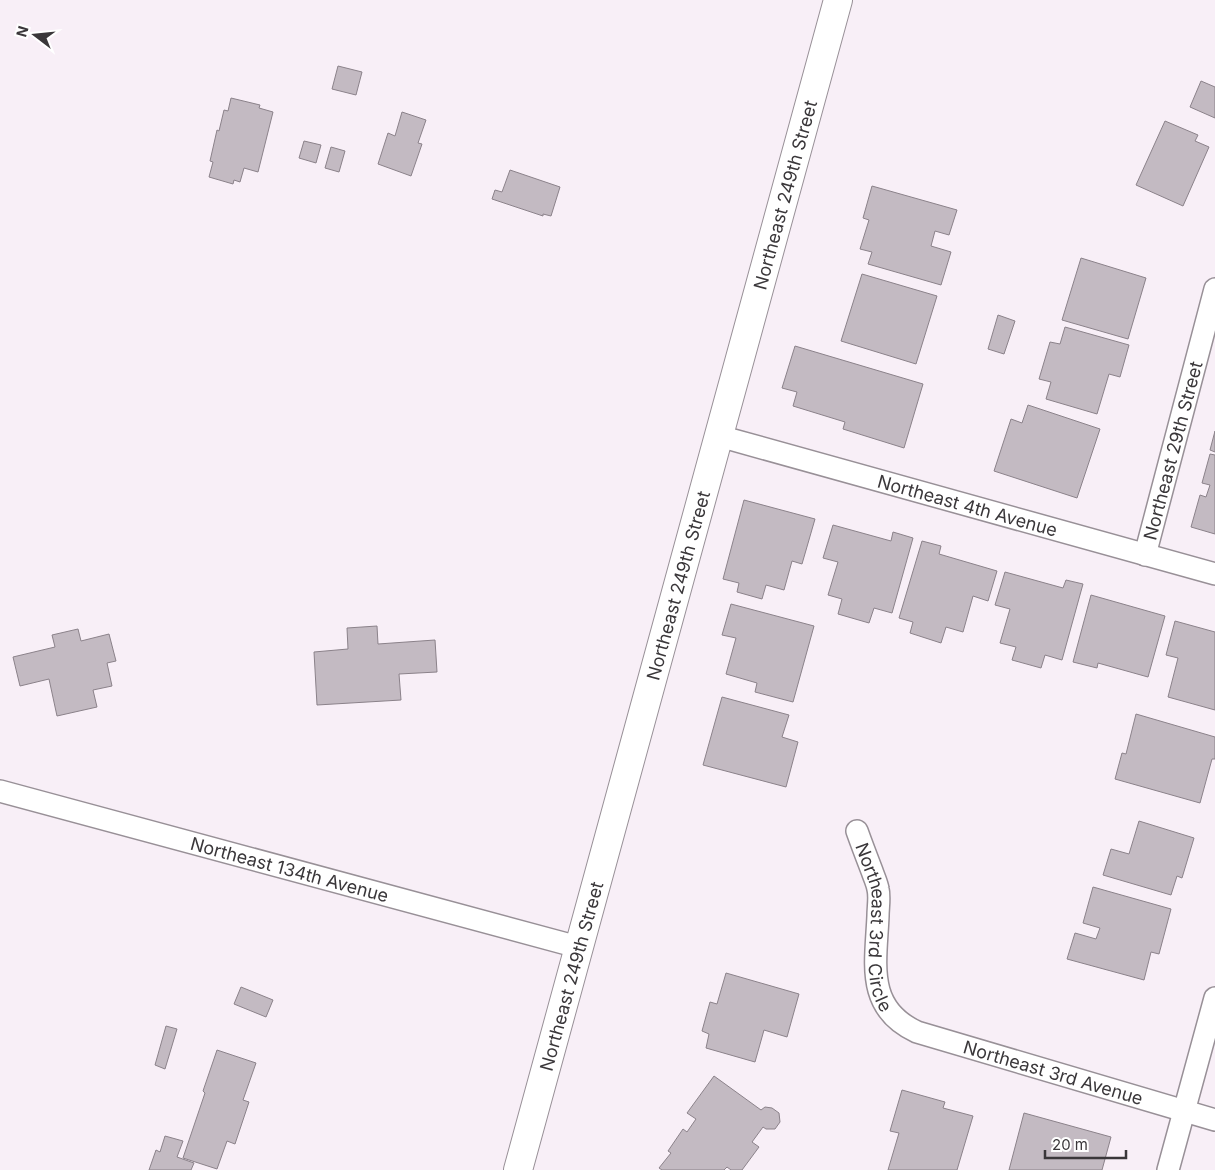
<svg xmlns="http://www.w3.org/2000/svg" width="1215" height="1170" viewBox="0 0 1215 1170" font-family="Inter,sans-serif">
<rect width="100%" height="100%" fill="#f8eff7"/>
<path fill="#c3bac2" stroke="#8b828a" d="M338,66l24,6 -6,23 -24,-6z
M1201,81l14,6v31l-25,-11z
M231,98l29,7 -1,3 14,4 -15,60 -14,-4 -4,14 -6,-2 -1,4 -24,-7 4,-15 -3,-1 7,-31 2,1 5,-21 4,1z
M402,112l24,8 -8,23 4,1 -11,32 -33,-12 10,-31 7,3z
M1165,121l33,14 -3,6 14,6 -26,59 -47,-21z
M304,141l17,4 -5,18 -17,-5z
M331,147l14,4 -6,21 -14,-4z
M510,170l50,17 -9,29 -8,-2v2l-51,-17 3,-9 7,2z
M872,186l85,24 -8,25 -14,-4 -4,15 20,6 -10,33 -73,-21 4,-12 -12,-3 9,-29 -6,-2z
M1081,258l65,20 -18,61 -66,-19z
M862,274l75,22 -21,68 -75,-23z
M998,315l17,6 -11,33 -16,-5z
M1065,327l64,18 -9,32 -11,-3 -12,40 -51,-15 5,-17 -12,-3 11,-37 10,2z
M795,346l128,38 -19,64 -61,-19 2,-7 -52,-16 4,-14 -15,-4z
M1028,405l72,24 -23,69 -83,-27 17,-52 11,4z
M1215,431v21l-5,-2z
M1210,454l5,1v79l-24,-7 9,-32 6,2 4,-12 -8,-2z
M744,500l71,19 -13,45 -10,-3 -8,29 -18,-5 -4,14 -25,-7 2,-9 -16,-4z
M833,525l58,16 2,-9 20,6 -21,75 -18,-5 -5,15 -31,-9 4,-15 -14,-4 10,-33 -15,-4z
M922,541l19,5 -2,8 58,17 -9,30 -15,-5 -10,36 -17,-5 -5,16 -31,-10 3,-11 -14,-4z
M1005,572l58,16 3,-8 17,4 -21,76 -17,-5 -4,13 -29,-8 4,-13 -16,-4 10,-34 -15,-4z
M1091,595l74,21 -17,61 -50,-14 -1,5 -24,-6z
M731,604l83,22 -21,76 -38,-10 2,-9 -31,-9 10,-36 -14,-3z
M1175,621l40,11v78l-47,-13 10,-39 -12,-3z
M377,626l1,18 57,-4 2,32 -38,2 2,26 -84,5 -3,-53 34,-3 -1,-21z
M78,629l3,12 28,-7 7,27 -9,2 5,23 -19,4 4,17 -40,9 -8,-37 -29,7 -7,-29 42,-10 -3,-12z
M722,697l67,18 -7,22 16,5 -12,45 -83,-22z
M1136,714l79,23v22h-3l-12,44 -85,-24 7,-26 4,1z
M1139,821l55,17 -12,40 -5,-2 -6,19 -68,-20 8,-26 18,5z
M1093,887l78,22 -12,45 -8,-2 -7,28 -77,-21 8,-26 21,6 4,-11 -17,-5z
M726,973l73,21 -12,43 -23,-7 -9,32 -49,-14 3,-14 -7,-3 8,-29 7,2z
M241,987l32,13 -7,17 -32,-13z
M166,1026l11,3 -12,40 -10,-4z
M217,1050l39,13 -13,37 6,2 -14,42 -8,-3 -10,28 -34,-11 22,-65 -2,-2z
M714,1076l47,34 4,-3 7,1 7,5 1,9 -5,7h-9l-3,-2 -11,15 7,5 -17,23h-11l-4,-3 -3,3h-62l-3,-2 12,-15 -3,-2 15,-22 4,3 9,-13 -9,-6z
M902,1090l43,12 -2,6 30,8 -16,54h-69l11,-37 -9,-2z
M1024,1113l87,24 -9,33h-93z
M165,1136l18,5 -6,16 17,6 -3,7h-42l7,-20 4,2z"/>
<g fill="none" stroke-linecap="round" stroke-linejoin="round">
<defs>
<g id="street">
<path id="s1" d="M719,436l496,138"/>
<path id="s2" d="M1145,555l70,-266"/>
<path id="s3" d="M0,791l578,156"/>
<path id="s4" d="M857,831c5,14 10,27 15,40 2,6 5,12 6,18 2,8 0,18 0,27 -2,47 -13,92 39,116l298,88"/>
<path d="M1168,1170l47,-172"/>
</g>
<g id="secondary">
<path id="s5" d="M518,1170l320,-1170"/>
</g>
</defs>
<use href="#street" stroke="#989097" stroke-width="24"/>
<use href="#secondary" stroke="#989097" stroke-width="30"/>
<use href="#street" stroke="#fff" stroke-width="21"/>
<use href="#secondary" stroke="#fff" stroke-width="28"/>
</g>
<g text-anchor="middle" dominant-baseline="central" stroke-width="4.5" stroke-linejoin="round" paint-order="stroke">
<g font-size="18" fill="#3a373a" stroke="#fff">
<text stroke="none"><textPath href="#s5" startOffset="1011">Northeast 249th Street</textPath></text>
<text stroke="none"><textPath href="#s2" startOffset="108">Northeast 29th Street</textPath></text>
<text stroke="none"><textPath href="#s1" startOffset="258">Northeast 4th Avenue</textPath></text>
<text stroke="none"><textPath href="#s5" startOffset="606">Northeast 249th Street</textPath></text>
<text stroke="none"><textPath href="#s3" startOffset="300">Northeast 134th Avenue</textPath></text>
<text stroke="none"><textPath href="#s4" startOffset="99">Northeast 3rd Circle</textPath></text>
<text stroke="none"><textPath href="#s5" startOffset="201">Northeast 249th Street</textPath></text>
<text stroke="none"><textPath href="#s4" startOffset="364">Northeast 3rd Avenue</textPath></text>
</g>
</g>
<g transform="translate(35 35) rotate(286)" stroke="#ffffff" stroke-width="4" paint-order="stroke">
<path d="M0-4L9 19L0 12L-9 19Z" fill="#3a373a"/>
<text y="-8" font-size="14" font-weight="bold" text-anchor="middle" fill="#3a373a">N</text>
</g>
<path d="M1045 1150v8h81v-8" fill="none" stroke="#3a373a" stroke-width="2.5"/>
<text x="1052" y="1150" font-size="15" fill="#3a373a" stroke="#ffffff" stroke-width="4" paint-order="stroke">20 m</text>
</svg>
